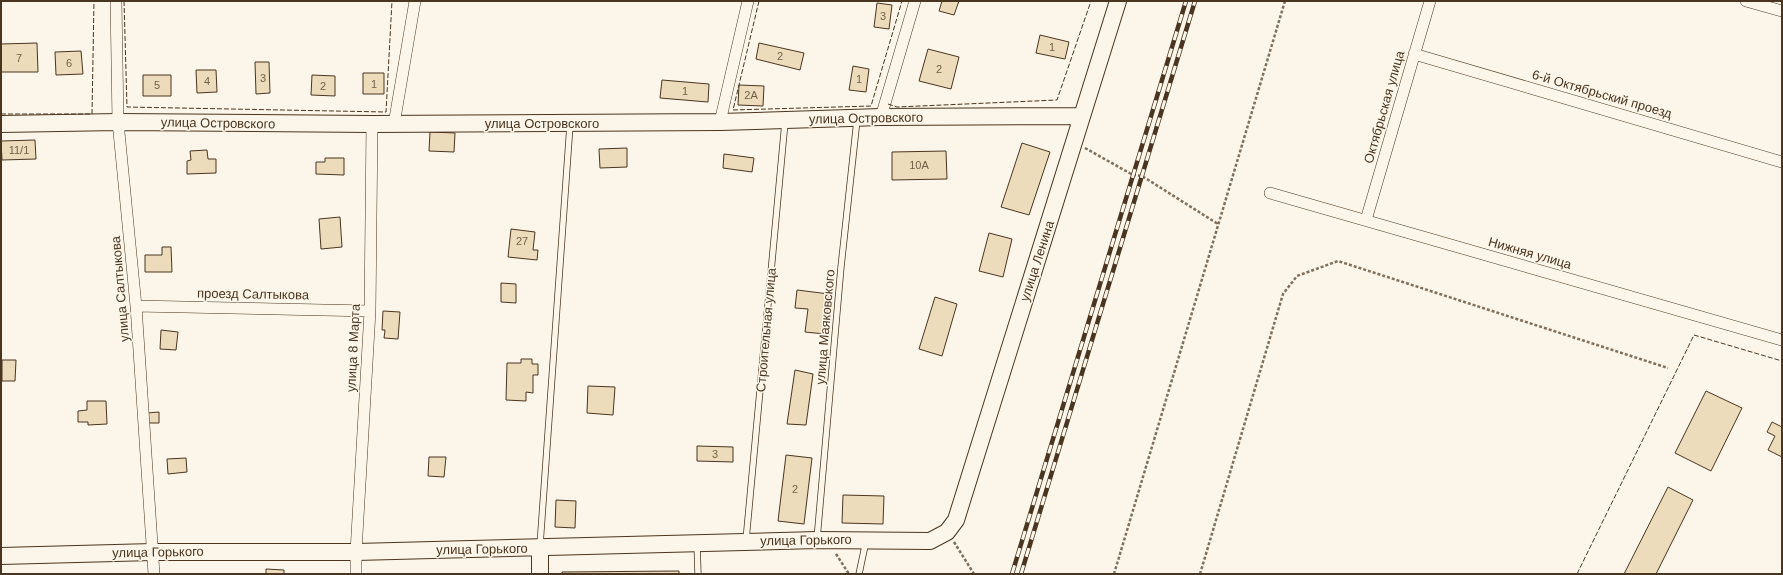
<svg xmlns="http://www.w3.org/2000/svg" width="1783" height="575" viewBox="0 0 1783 575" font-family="Arial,sans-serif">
<rect width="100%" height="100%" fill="#fbf6e9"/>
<path fill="#ecdcbc" stroke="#4a3520" d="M942,1h17l-5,14 -15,-4z
M877,3l15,2 -3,24 -15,-2z
M1040,35l29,7 -4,17 -29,-6z
M37,43l1,29h-37v-28z
M759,43l45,10 -4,17 -44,-11z
M928,49l31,8 -8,32 -32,-8z
M81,51l2,23 -27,1 -1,-23z
M255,62h14l1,31 -14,1z
M853,66l16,3 -3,23 -17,-2z
M196,70h20l1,22 -20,1z
M363,73h21v21h-21z
M143,75h28v21h-28z
M312,75l23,1v20l-24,-1z
M662,80l47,4 -1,18 -48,-4z
M739,85l25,1 -1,20 -25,-1z
M430,132l25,1 -1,19 -25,-1z
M35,140l1,19 -34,1 -1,-19z
M1022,143l28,9 -21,63 -28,-8z
M627,148v19l-27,1 -1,-19z
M207,150l1,9h8v14l-29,1v-13l4,-1 -1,-9z
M946,151l1,28 -55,1v-28z
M724,154l30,4 -2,14 -29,-4z
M325,158h19v17l-28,-1v-12h9z
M340,217l2,30 -21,2 -2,-30z
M511,229l24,3 -2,18h5l-1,10 -29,-3z
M989,233l23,6 -9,38 -24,-6z
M162,247h9l1,25h-27v-17h17z
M501,283l15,1v19l-15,-1z
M797,290l32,4 -4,40 -20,-2 3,-23 -13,-1z
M935,297l22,7 -15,52 -23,-7z
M383,311l17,1 -2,27 -14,-1 1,-8h-3z
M161,330l17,2 -2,18 -16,-1z
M521,359h11v5h6v11h-5v18l-7,-1v9l-20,-1 1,-37h14z
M2,360h14l-1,21h-13z
M795,370l18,4 -7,51 -19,-1z
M588,386l27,1 -2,28 -26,-2z
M1706,391l36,17 -31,63 -36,-18z
M87,401h19l1,23 -19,1v-3h-10v-11l9,-1z
M159,412v11h-12v-10z
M1772,422l10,5v30l-14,-7 7,-14 -8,-4z
M697,446l36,1v15l-36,-1z
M786,455l26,3 -8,66 -26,-3z
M429,457h17l-2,20 -16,-1z
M186,458l1,14 -19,2 -1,-15z
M1668,487l25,13 -37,74h-32z
M843,495l41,1 -1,28 -41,-1z
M556,500l20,1 -1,27 -20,-1z
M266,569l18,1v4h-18z
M679,571v3h-117v-2z"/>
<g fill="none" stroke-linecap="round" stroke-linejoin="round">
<defs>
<path id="lane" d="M817,539l24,-272 16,-147
M746,540l39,-418
M697,544l1,30
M540,545l30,-420
M859,574l7,-33"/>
<path id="street" d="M116,1l2,121 18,184 18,268
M1746,1l36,10
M1414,54l368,108
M881,117l34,-116
M720,122l28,-121
M394,124l21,-123
M1270,193l512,147
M1366,220l64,-219
M136,306l234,5
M356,574v-22l14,-241 2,-187"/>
<path id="secondary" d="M1,124l117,-2 254,2 348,-2 161,-5 201,-1
M540,548v26
M1,556l152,-4h203l461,-12 113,1 17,-9 9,-12 162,-519"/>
</defs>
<use href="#lane" stroke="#4a3520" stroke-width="7"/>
<use href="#street" stroke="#4a3520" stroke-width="12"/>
<use href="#secondary" stroke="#4a3520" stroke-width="18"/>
<path stroke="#7f6f5c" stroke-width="2.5" stroke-dasharray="3 2" stroke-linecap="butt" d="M1085,148l48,27 9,1 76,48
M954,542l20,32
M836,554l13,20
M1114,574l171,-573
M1200,574l83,-280 14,-18 41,-15 330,107"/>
<use href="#lane" stroke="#fbf6e9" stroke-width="5.5"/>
<use href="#street" stroke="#fbf6e9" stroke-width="11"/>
<use href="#secondary" stroke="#fbf6e9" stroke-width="16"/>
<defs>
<path id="rail" d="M1012,574l174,-573
M1021,574l174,-573"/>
</defs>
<use href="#rail" stroke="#4a3520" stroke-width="4.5"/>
<use href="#rail" stroke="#fbf6e9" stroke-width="3" stroke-dasharray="9" stroke-linecap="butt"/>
<path stroke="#4a3520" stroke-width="1" stroke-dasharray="5 2" stroke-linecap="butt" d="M124,1l3,106 259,5 6,-111
M759,1l-26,109 138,-4 31,-105
M888,104l9,3 160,-7 34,-99
M1,114h91l2,-113
M1577,574l117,-239 88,26"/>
</g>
<g text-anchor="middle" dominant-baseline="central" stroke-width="3" stroke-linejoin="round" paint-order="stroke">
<g font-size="11" fill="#725f47">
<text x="883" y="16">3</text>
<text x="1052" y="47">1</text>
<text x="780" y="56">2</text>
<text x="19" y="58">7</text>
<text x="69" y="63">6</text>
<text x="939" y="69">2</text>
<text x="263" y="78">3</text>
<text x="859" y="79">1</text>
<text x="207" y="81">4</text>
<text x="374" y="84">1</text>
<text x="157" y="85">5</text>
<text x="323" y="86">2</text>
<text x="685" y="91">1</text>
<text x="751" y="95">2А</text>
<text x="19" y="150">11/1</text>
<text x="919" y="165">10А</text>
<text x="522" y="241">27</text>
<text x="715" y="454">3</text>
<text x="795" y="489">2</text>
</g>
<g font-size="13" fill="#4a3520" stroke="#fbf6e9">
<text transform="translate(1602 94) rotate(16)">6-й Октябрьский проезд</text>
<text transform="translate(1384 107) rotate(-74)">Октябрьская улица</text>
<text transform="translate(866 118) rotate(-1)">улица Островского</text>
<text transform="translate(218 123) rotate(1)">улица Островского</text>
<text x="542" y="123">улица Островского</text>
<text transform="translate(1530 253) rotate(16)">Нижняя улица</text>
<text transform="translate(1037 261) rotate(-72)">улица Ленина</text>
<text transform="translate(120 289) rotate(-95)">улица Салтыкова</text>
<text transform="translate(253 294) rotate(1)">проезд Салтыкова</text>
<text transform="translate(825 327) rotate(-85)">улица Маяковского</text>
<text transform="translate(766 330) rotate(-85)">Строительная улица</text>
<text transform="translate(353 348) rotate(-87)">улица 8 Марта</text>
<text transform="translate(806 540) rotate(-1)">улица Горького</text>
<text transform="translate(482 549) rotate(-1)">улица Горького</text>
<text transform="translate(158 552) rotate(-1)">улица Горького</text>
</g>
</g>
<rect width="1783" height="575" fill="none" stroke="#4a3520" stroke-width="4"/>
</svg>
